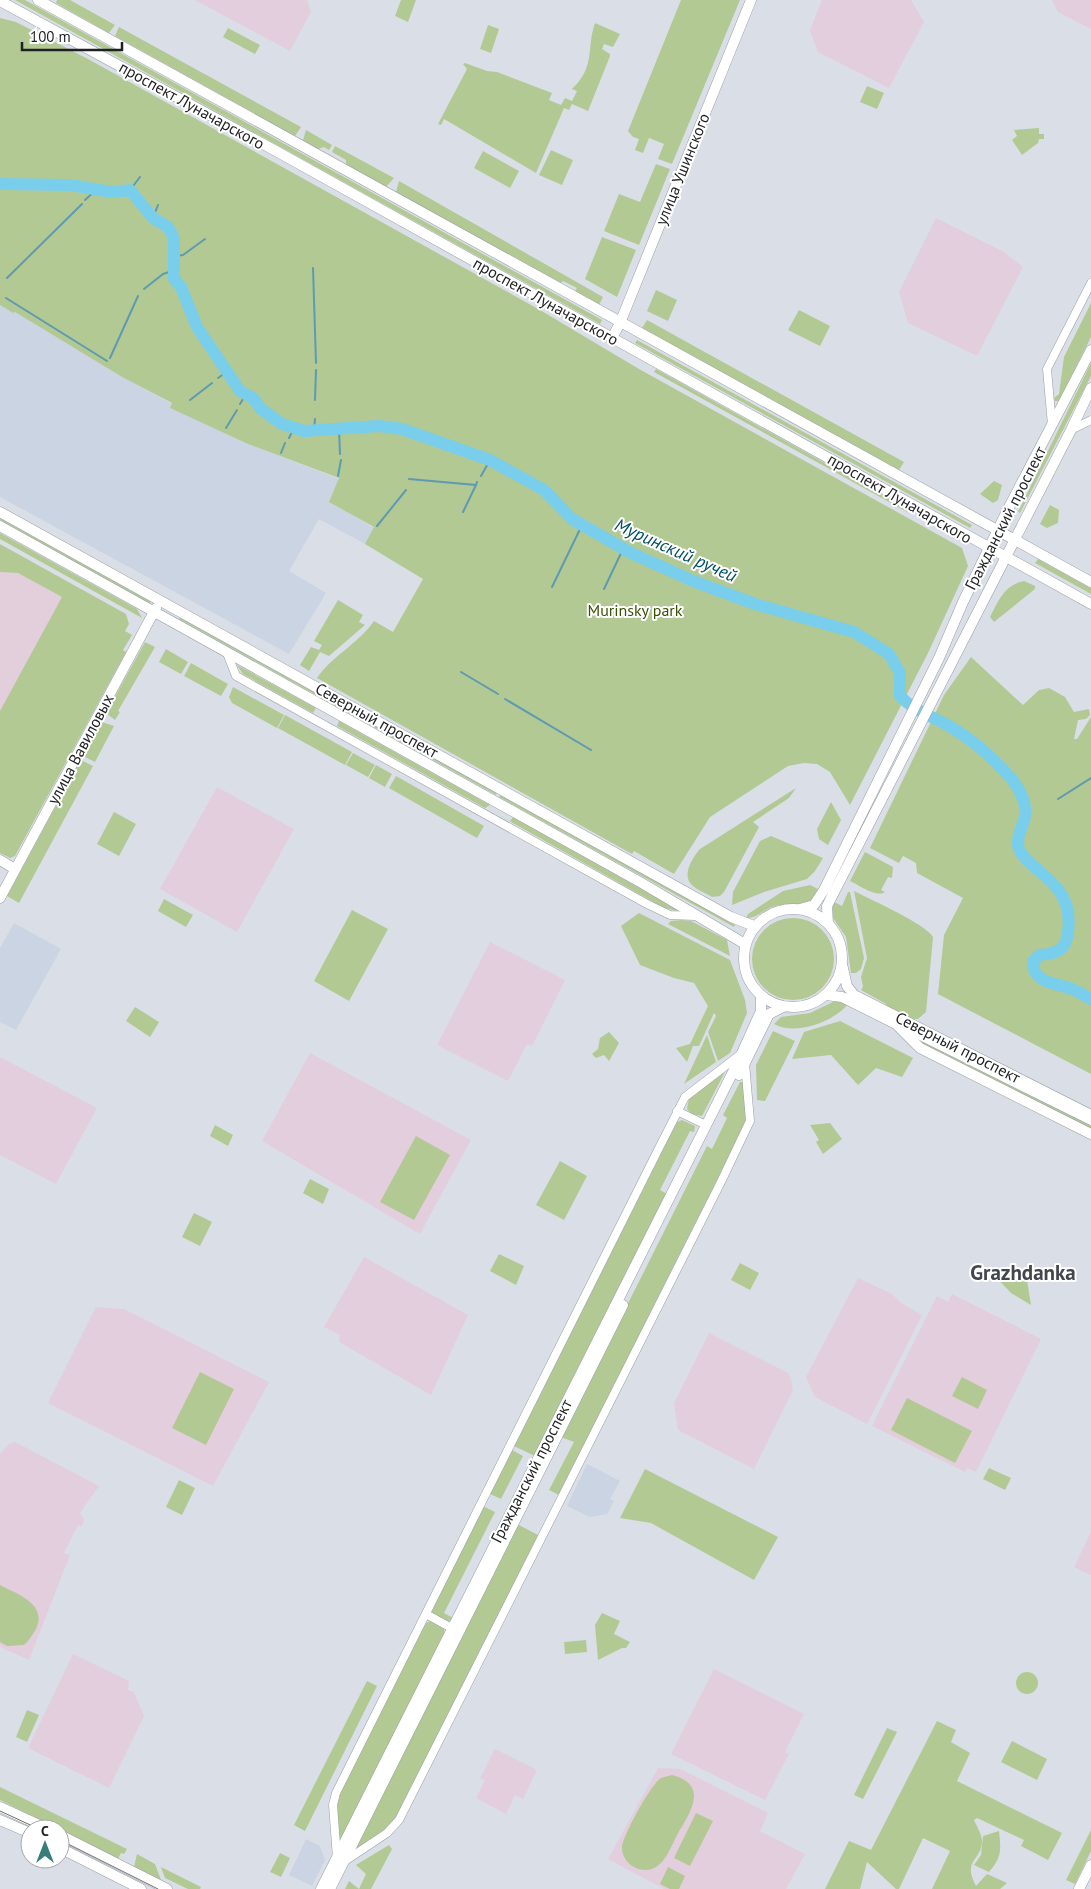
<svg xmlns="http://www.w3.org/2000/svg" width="1091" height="1889" viewBox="0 0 1091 1889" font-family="'PT Sans',sans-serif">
<rect width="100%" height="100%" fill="#dadfe7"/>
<path fill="#cbd4e2" d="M0,305l13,8 2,-1 107,65 50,27 -2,4 78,36 91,35 -9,23 44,26 -9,16 -46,-25 -30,52 37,22 -37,61 -289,-157z
M14,923l47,26 -45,81 -16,-8v-74z
M587,1464l33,17 -10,18 4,2 -7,13 -17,3 -23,-11z
M306,1839l14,7 5,14 -13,26 -23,-11z"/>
<path fill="#e3cedd" d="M195,0h112l4,12 -21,39z
M822,0h89l13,22 -35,66 -71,-36 -8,-22z
M1052,0h39v29l-33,-17z
M936,218l68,34 19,15 -46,89 -69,-33 -9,-31z
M217,787l77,42 -57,103 -77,-43z
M490,942l75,38 -33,66 -5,-2 -19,37 -71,-36z
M310,1053l161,87 -51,94 -158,-93z
M0,1057l97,51 -41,76 -56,-29z
M364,1257l104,58 -37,80 -92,-53 1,-7 -16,-8z
M858,1278l34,16 9,9 21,12 -55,109 -52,-27 -9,-20z
M952,1294l89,45 -65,133 -9,-4 -2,4 -93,-46 65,-130 11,6z
M96,1307l28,2 145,73 -56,104 -165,-83z
M709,1333l79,40 3,6 2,11 -39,79 -76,-39 -4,-27z
M15,1442l84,44 -19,27 4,7 -2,6 -4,-1 -14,28 6,2 -41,105 -29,-13v-193l9,-10z
M1091,1532v43l-17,-8z
M73,1654l56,27 -1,9 6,2 10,24 -35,72 -81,-40z
M714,1669l90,45 -19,38 4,2 -24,46 -94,-46z
M495,1749l42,21 -14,29 -8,-4 -9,19 -30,-16 9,-18 -5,-2z
M658,1768l22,1 88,44 -8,18 45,23 -19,35h-122l-56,-30z"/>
<path fill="#e3cedc" d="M0,572l18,1 93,50 -111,228z"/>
<path fill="#b2c994" d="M15,0h10l577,320 -2,4z
M57,0h13l45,25 -6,8 -53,-30z
M401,0h15l-8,22 -13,-6z
M681,0h59l-68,164 -14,-5 6,-15 -15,-6 -6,15 -8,-3 4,-11 -6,-2 -5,-6z
M0,18l16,4 72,37 452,251 99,59 323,179 6,18 -40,87 -78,152 -20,-33 -13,-8 -13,-1 -16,3 -78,51 -36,57 -40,-23 -2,3 -315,-176c15,-22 41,-34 57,-57l19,11 30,-53 -58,-35 9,-17 -45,-25 10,-24 -91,-34 -78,-36 2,-5 -50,-26 -107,-65 -2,1 -13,-8z
M595,23l25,11 -7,13 -9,-3 -2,5 8,5v2l-22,55 -16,-7 -3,6 -5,-2 -28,65 -92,-54 -3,6 -3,-1 29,-55 -4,-5 2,-1 22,8 10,1 55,21 -3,7 12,5 4,-7 7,3 5,-10 -5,-2c24,-23 14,-40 23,-66z
M488,25l11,4 -8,24 -11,-4z
M119,27l182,100 -6,9 -180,-100z
M228,28l32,17 -5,9 -32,-17z
M867,86l17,7 -7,16 -17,-7z
M1039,128v6h5v5h-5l-1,4 -16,12 -10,-15 5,-4 -3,-6z
M306,130l26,15 -3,5 -5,-3 -6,2 -15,-9z
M335,146l59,32 -8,9 -40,-23v-4l-14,-8z
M551,150l22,10 -11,25 -23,-10z
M483,151l36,20 -9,17 -36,-20z
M656,164l14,5 -31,76 -35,-14 15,-37 21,8z
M399,181l204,116 -4,8 -24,-14 2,-3 -14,-7 -2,2 -165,-91z
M602,237l34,13 -19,47 -32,-18z
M656,290l21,10 -9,21 -21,-10z
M1091,303v34l-32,64h-4l-1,-3 5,-4 5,-37z
M799,310l31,16 -10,20 -32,-16z
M647,320l257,142 -5,8 -257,-142z
M637,340l335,185 -2,3 -335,-185z
M1091,363v13l-71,137 -2,-1z
M656,369l246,137 7,7 -255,-141z
M994,481l8,4 -4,15 -5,3 -13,-9z
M1050,505l9,5 -1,13 -11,5 -7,-4z
M0,516l152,85 -1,1 -2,1 -149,-83z
M0,533l137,76 5,9 -142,-79z
M0,544l126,70 3,10 -4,7 7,4 -9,15 3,2 -111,204 -5,2 -10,-5v-142l62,-114 -44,-24 -18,-1z
M1038,559l53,29v6l-56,-31z
M1024,581l11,5v3l-41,33 -4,-5c9,-17 14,-32 34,-36z
M338,600l25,15 -4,7 6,3 -36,31 -9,-4 -11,19 -9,-6 11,-18 8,3 3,-5 -8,-4z
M181,616l316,176 -1,3 -317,-176z
M145,642l10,5 -37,64 2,1 -5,8 -9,-7z
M166,649l22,13 -7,12 -22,-12z
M971,657l52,48 16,-15 10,-2 16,9 9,15 15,-3 1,6 -4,4 -8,1 -4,19h3l14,-22v357l-153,-80 6,-59 19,-37 -46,-25 -1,-10 -13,-7 -4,7 -29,-15 74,-153z
M191,663l37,21 -7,12 -37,-20z
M237,665l79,43 -3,5 -70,-39z
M233,687l51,28 -7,13 -45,-25 -3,-6z
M285,715l67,37 -7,13 -67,-37z
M339,721l151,84 -5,3 -148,-82z
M102,722l12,4 -19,36 -12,-6z
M353,753l22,12 -7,12 -22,-12z
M81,760l12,6 -74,137 -12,-7z
M376,765l16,9 -7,13 -16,-9z
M396,776l88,50 -7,12 -88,-50z
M796,788l-7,10 -36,24 6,5 -35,65 -4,4 -8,1c-6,-4 -15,-7 -20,-12 -11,-10 1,-28 8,-36z
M501,794l234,130 -1,3 -235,-130z
M831,802l10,18 -13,25 -9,-6 -2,-10z
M490,810l20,11 3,-4 164,92v2l-13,-3z
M114,812l22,12 -17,32 -22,-12z
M771,836l52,22 -8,13 -8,8 -43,13 -32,13 1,-13 27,-51z
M865,852l28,15 -1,11 -4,-1 -7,13 4,2c-9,6 -26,-7 -35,-11z
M810,885l8,4 -7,13c-11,4 -26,1 -39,5 -9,3 -16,12 -26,11l2,-4 35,-23z
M854,891c17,9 72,33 79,46l-7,75 -8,7h-8l-25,-13 1,-2 -25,-14 2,-3 -2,-10 6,-19z
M848,892h2l14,66 -3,11 -5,4h-5l-5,-36 -15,-22 3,-13 8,4z
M164,899l29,16 -7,12 -28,-16z
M352,910l36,19 -39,72 -35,-20z
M639,913l91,47 15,40 2,13 -17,40 -12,8 -10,-29 8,-16 -2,-3 -15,33h-6l-6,16 -11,-14 14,-4 18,-38 -14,-23 -20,-5 -34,-13 -19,-39z
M752 959a41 41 0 1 1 82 0a41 41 0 1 1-82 0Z
M682,920l9,1 36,19 3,16 -62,-32 3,-3z
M835,1001l13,3c-14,18 -53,32 -74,20l7,-7 29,-4z
M135,1007l24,15 -9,15 -24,-16z
M840,1021l73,37 -11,19 -26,-9 -18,17 -27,-30 -39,4 12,-27z
M773,1031l22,10 -30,60 -8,-1 -1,-35z
M609,1032l10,11 -10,18 -5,-6 -8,3 -4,-4 6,-5 2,-11z
M911,1033l180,90v6l-168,-85z
M707,1035l9,27 -32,22z
M725,1072l-23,44 -11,-2 -4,-5 2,-11z
M740,1082h4l3,37 -3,7 -185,369 -10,-5 25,-48 -13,-5 146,-291 5,3 15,-31 -4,-3z
M682,1120l13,6 -1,6 -4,-1 -30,59 7,4 -132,262 -21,-10 163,-324z
M830,1123l12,16 -19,15 -7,-12 3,-2 -9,-15z
M215,1125l18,10 -5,11 -18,-10z
M416,1136l34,19 -36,65 -34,-18z
M560,1161l27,15 -23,44 -28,-15z
M310,1179l19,10 -6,15 -20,-11z
M194,1213l18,9 -12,24 -18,-9z
M499,1254l25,12 -8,19 -26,-14z
M740,1263l19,10 -9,17 -19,-10z
M1022,1269l5,11 4,25 -20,-12 -17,-18z
M200,1372l34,17 -28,56 -34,-17z
M962,1377l25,13 -9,19 -26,-13z
M907,1398l65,33 -17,32 -64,-33z
M512,1450l11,6 -22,43 -11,-5z
M989,1468l22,10 -6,12 -22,-11z
M645,1469l133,68 -24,43 -103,-57 -31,-5z
M179,1480l16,8 -13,27 -16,-8z
M483,1506l12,6 -51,101 9,5 -5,4 -15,-8 -2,-5z
M517,1524l21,11 -142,282 -11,13 -28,19 -1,-6z
M0,1585c17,9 48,19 36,44 -4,6 -6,11 -12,16l-17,1 -7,-4z
M602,1613l18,8 -6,13 16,8 -4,6h-4l-24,12 -3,-35z
M430,1621l14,8 1,5 -103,205 -3,1 -2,-38 4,-14 83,-164z
M586,1640l1,12 -22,2 -1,-12z
M1016 1683a11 11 0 1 1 22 0a11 11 0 1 1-22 0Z
M367,1681l10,5 -72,145 -11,-6z
M27,1710l12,5 -12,27 -11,-5z
M937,1721l19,9 -5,12 19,11 -13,28 105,52 -14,27 -27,-14 3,-6 -47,-22 -3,2c3,7 8,14 8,22 -1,19 -20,18 -6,44l11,-12 20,9 -7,6h-68l18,-38 -27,-13 -24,51h-3l-29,-27 -7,27h-35l24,-48 22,9z
M887,1728l10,4 -34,67 -9,-4z
M1012,1741l35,18 -10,21 -36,-18z
M672,1775c38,10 18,38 5,60 -5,10 -11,26 -21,32 -6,4 -16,4 -22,0 -7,-3 -12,-12 -12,-19 0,-11 29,-64 39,-70 3,-1 8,-2 11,-3z
M0,1787l127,62 -3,5 -3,-1 -3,6 -118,-59z
M696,1813l17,8 -23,45 -16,-8z
M1091,1830v21l-16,33 -9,-4z
M999,1831c2,19 3,26 -10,41l-15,-7 7,-10 2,-19z
M389,1845l3,4 -21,40h-26l4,-8 10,8 7,-15 -10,-9z
M280,1853l10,5 -9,19 -11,-5z
M137,1854l18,10 6,16 -27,-13z
M161,1867l40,20 -1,2h-12l-23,-11z
M668,1867l17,9 -6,13h-9l-10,-5z"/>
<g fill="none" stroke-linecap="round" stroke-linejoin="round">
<path stroke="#5e9ab0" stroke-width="2" d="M130,190l10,-13
M85,200l13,-12
M153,218l5,-13
M175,256l8,-1 22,-16
M313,268l3,95
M7,278l75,-74
M144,289l19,-15 12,-4
M6,298l101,63
M110,358l28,-62
M218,378l10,-7
M190,400l22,-17
M315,400l1,-30
M240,404l6,-10
M226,428l11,-18
M339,429l1,25
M314,430l1,-11
M289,438l5,-10
M281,453l4,-10
M338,476l3,-16
M481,476l9,-16
M409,479l67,6 1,-3
M463,512l13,-27
M377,526l29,-36
M552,587l30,-62
M604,589l19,-40
M461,672l37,22
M505,699l86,51
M1058,799l33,-21"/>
<path stroke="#79ceec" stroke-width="12" d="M0,184l70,1 42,7 18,-2 23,28 15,9 6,11v41l7,8 16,40 43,64 13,7 8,11 21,15 22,7 75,-5 23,3 88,31 54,30 28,29 59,34 62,28 62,23 99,28 35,22 11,19v23c14,15 32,20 49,30 21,12 43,31 59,49 10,10 19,27 17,41 -2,11 -10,22 -6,33 4,9 11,14 18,20 23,19 35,33 31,64 -2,18 -13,21 -29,22l-6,7c0,20 20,21 36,26 7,2 15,7 22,11"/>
<defs>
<path id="street" d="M1052,425l-5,-56 44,-86
M1071,430l20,-10
M227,653l9,23 411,228 23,11 25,1
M900,1026l191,95
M677,1111l29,14
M426,1614l31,17
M337,1858l-4,-53 3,-12 322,-643 27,-53 56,-43
M345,1861l42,-28 12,-13 321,-636 30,-63 -5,-58"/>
<path id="secondary" d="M38,0l1053,582
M0,1l276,150 815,453
M612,338l8,-15 131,-323
M0,512l731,405 23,9
M0,526l640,356 105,62
M0,860l15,9
M0,898l156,-290
M744 958a49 49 0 1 1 98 0a49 49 0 1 1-98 0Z
M800,909l14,-4 10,-15 115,-232 24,-56 44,-91 84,-161
M828,924l-1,-18 244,-476 20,-42
M842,964l5,22 7,9 237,120
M826,995l16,2 54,27 24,24 171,86
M739,1075l30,-61 14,-7
M0,1807l48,22
M0,1820l30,13
M60,1835l107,54
M60,1848l81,41
M321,1889l416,-825 24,-53v-15
M330,1889l293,-584
M1079,1889l12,-24"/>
</defs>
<use href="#street" stroke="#9a9fa6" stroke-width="9"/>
<use href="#secondary" stroke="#9a9fa6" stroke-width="11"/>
<use href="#street" stroke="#fff" stroke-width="8"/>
<use href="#secondary" stroke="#fff" stroke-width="10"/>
<path stroke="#6b6d72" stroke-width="1" d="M0,1811l39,18
M60,1840l98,49"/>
</g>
<g text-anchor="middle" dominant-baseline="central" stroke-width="4" stroke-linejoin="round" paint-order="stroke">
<g font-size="16" fill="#1f2023" stroke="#fff">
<text transform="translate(192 105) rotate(29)">проспект Луначарского</text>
<text transform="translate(682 169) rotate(-68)">улица Ушинского</text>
<text transform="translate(546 301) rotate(29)">проспект Луначарского</text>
<text transform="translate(900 498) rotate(30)">проспект Луначарского</text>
<text transform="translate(1005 518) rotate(-63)">Гражданский проспект</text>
<text transform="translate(377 720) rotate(29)">Северный проспект</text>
<text transform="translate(80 749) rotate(-62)">улица Вавиловых</text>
<text transform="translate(958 1047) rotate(27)">Северный проспект</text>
<text transform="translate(531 1471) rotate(-63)">Гражданский проспект</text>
</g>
<g font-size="16" fill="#385006" stroke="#fff">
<text x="635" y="610">Murinsky park</text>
</g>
<g font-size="18" font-style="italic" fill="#004f63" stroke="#fff">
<text transform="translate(676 550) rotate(24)">Муринский ручей</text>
</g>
<g font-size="21" font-weight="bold" fill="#42464d" stroke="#fff">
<text x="1023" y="1272">Grazhdanka</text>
</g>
</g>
<g transform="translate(45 1844)"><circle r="24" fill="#ffffff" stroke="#a5a6a7"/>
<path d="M0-4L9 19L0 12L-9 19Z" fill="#377e78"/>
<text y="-8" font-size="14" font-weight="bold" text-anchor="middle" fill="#1f2023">С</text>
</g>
<path d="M22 42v8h100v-8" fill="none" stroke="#1f2023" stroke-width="2.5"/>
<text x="30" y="42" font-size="15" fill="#1f2023" stroke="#ffffff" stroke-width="4" paint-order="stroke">100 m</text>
</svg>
